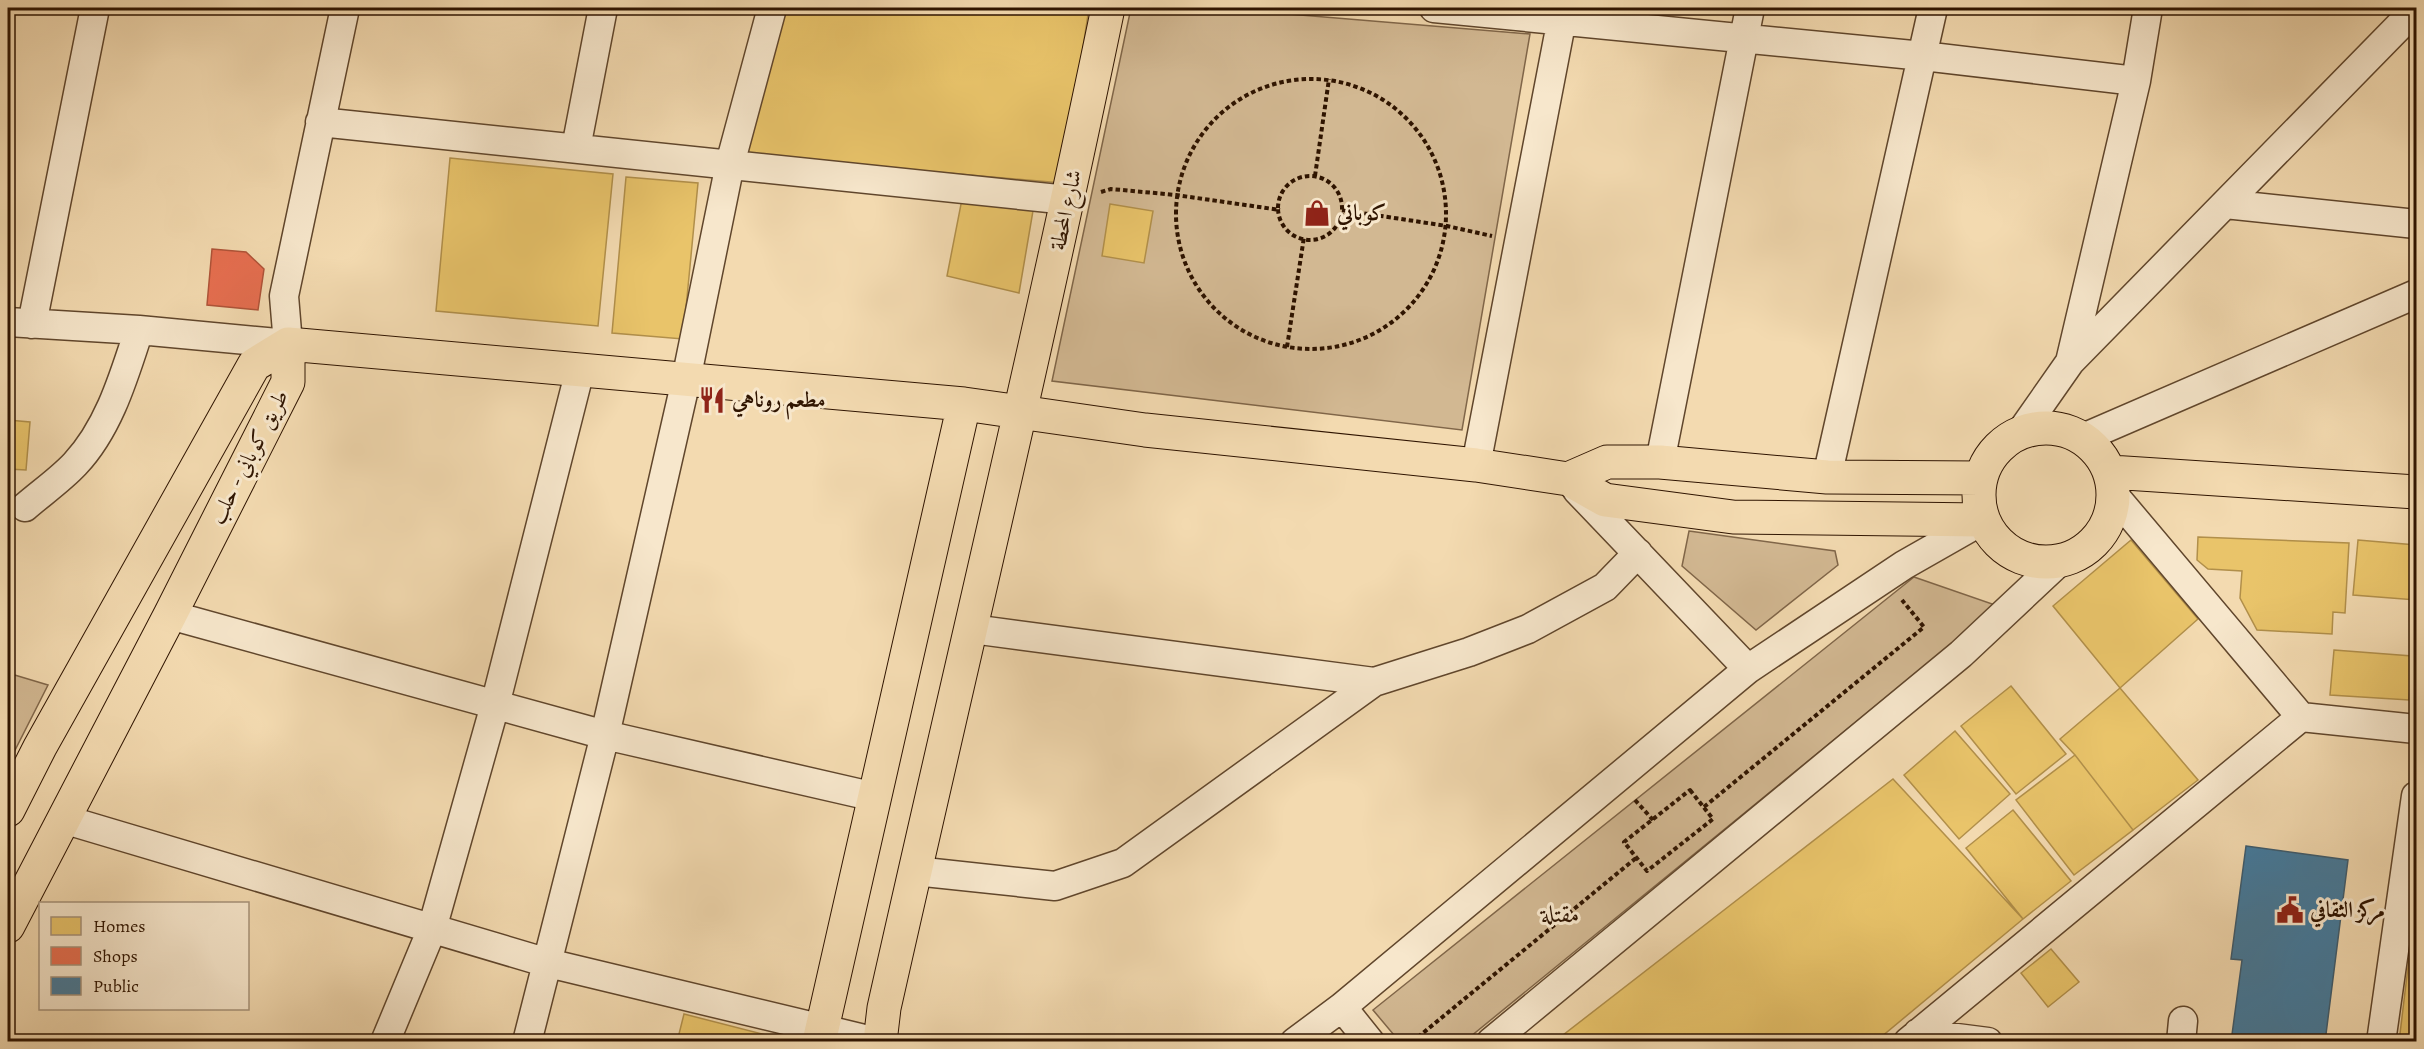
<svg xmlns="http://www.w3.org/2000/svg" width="2424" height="1049" viewBox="0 0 2424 1049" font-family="Alegreya,Amiri,serif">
<rect width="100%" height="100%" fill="#f3dab0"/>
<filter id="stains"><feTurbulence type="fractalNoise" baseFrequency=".00333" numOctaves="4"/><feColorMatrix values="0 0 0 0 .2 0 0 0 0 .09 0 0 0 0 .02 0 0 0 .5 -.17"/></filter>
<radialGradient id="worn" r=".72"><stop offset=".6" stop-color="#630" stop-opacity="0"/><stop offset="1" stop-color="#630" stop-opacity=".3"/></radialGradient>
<path fill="#d2b892" stroke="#806649" stroke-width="1.5" d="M1131,8h85l314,26 -68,396 -410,-49z
M1689,531l146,20 3,14 -82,65 -74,-64z
M1914,577l84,29 -533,435h-66l-26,-31z
M8,673l40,12 -40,79z"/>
<path fill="#e9c46a" stroke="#b18f4a" stroke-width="1.5" d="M787,8h302l-27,175 -319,-28z
M450,158l163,16 -15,152 -162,-15z
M626,177l72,6 -15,156 -71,-6z
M962,199l72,6 -15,88 -72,-17z
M1110,204l43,7 -9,52 -42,-7z
M8,420l22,2 -4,48 -18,-1z
M2198,537l151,6 -4,70 -12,-1 -1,22 -75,-4 -17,-32 2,-27 -34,-2 -11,-9z
M2131,540l67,79 -78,69 -67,-82z
M2358,540l58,5v55l-63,-5z
M2334,650l78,6 -3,44 -79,-5z
M2011,686l55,68 -50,40 -55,-68z
M2120,688l78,92 -65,50 -58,-75 -15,-16z
M1955,731l55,63 -51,45 -55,-64z
M2075,755l58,75 -59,45 -58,-75z
M1893,779l130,140 -148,123h-321z
M2013,810l58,71 -48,38 -57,-71z
M2051,949l28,33 -31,25 -27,-34z
M2409,959h7v83h-17z
M684,1014l109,28h-116z"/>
<path fill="#e76f51" stroke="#b05439" stroke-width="1.5" d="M212,249l34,3 18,17 -6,41 -51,-5z"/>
<path fill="#457b9d" stroke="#3e5c6e" stroke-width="1.5" d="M2246,846l102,14 -23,182h-94l11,-82 -11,-1z"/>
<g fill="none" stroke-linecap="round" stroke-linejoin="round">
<defs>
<path id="minor" d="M1434,8l489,48 213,25
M320,122l748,78
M576,148l27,-140
M2225,204l191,20
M8,322l131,8 149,14 -4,-48 61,-288
M32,324l63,-316
M2070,362l66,-281 12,-73
M2021,432l49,-70 346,-353
M2083,438l333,-144
M1660,462l90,-454
M1476,465l88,-457
M1827,477l106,-469
M1577,490l171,179
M2114,495l187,222 115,12
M25,507c16,-14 35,-27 50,-43 34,-36 49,-88 64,-134
M170,615l435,120 270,62
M1374,682l95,-30 59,-23 77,-42 33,-34
M63,819l485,144 329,79
M915,871l140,15 68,-23 251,-181 -402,-53
M1342,1007l28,35
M385,1042l47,-113 63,-224 85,-335
M527,1042l78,-307 81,-355 44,-216 42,-156
M1295,1042l47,-35 406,-338 156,-104 79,-45
M1491,1042l470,-388 98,-92
M1908,1042l393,-325
M1917,1042l1,-9 70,9
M2181,1042l2,-21
M2381,1042l35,-246"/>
<path id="major" d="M288,344l676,60 181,26 331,35 92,14 37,21 128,17 250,3
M1979 495a67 67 0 1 1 134 0a67 67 0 1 1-134 0Z
M2110,472l306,20
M1568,479l39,-17h53l167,15 153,1
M8,810l32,-63 214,-382 34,-21
M8,926l162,-311 118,-233v-38
M819,1042l145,-638
M880,1042l4,-34c75,-334 155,-666 224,-1000"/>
</defs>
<use href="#minor" stroke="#60462c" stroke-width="31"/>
<use href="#major" stroke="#2f1400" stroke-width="35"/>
<path stroke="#2f1400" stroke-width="4" stroke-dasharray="4.5 3" stroke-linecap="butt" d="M1176 214a135 135 0 1 1 270 0a135 135 0 1 1-270 0Z
M1315,176l14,-97
M1278 208a32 32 0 1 1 64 0a32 32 0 1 1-64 0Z
M1101,192l10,-3 65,6 104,15
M1342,210l105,16 45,10
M1287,347l17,-110
M1690,790l23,29 -66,52 -23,-29z
M1635,800l18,20
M1704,807l220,-180 -22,-27
M1412,1042l224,-184"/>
<use href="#minor" stroke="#f7e7cc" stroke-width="28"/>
<use href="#major" stroke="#f3dab0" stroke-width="33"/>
</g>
<defs>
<symbol id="shop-bare" viewBox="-9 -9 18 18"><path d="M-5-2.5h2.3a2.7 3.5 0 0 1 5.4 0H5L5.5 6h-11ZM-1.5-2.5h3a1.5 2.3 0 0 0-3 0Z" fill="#8f2418" stroke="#f7e7cc" stroke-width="2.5" paint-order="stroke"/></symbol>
<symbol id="restaurant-bare" viewBox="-9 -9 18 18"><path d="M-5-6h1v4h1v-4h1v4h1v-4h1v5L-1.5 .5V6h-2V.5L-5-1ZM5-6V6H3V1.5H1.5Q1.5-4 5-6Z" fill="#8f2418" stroke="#f7e7cc" stroke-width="2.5" paint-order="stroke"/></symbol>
<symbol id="civic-bare" viewBox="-9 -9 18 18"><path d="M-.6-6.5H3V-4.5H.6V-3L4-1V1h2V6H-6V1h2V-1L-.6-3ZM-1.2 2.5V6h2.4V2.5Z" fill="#8f2418" stroke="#f7e7cc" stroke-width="2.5" paint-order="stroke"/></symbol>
</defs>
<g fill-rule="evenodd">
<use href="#shop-bare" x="1298" y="194" width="38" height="38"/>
<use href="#restaurant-bare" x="693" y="381" width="38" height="38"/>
<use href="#civic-bare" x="2271" y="891" width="38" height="38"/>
</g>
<g text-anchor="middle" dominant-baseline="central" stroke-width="6" stroke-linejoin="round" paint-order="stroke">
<g font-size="22" fill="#2f1400" stroke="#f7e7cc">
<text transform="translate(1066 210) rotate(-78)">شارع المحطة</text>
<text transform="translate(249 457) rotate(-63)">طريق كوباني - حلب</text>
</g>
<g font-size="22" font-weight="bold" fill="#2f1400" stroke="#f7e7cc" text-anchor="start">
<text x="1337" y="213">كوباني</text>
<text x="732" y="400">مطعم روناهي</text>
<text x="2310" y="910">مركز الثقافي</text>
</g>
<g font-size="24" fill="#2f1400" stroke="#f7e7cc">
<text x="1560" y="914">مقتلة</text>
</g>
</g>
<rect width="2424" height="1049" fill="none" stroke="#f3dab0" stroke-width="30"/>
<rect x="9" y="9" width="2406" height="1031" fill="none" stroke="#2f1400" stroke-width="3"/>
<rect x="15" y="15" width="2394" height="1019" fill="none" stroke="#2f1400" stroke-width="1.5"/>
<rect x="39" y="902" width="210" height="108" fill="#f7e7cc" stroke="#a7937a" stroke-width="1.5"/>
<rect x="51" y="917" width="30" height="18" fill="#e9c46a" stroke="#a7937a" stroke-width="1.5"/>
<text x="93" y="932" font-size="18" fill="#2f1400">Homes</text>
<rect x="51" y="947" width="30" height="18" fill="#e76f51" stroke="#a7937a" stroke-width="1.5"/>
<text x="93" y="962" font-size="18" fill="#2f1400">Shops</text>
<rect x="51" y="977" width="30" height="18" fill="#457b9d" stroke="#a7937a" stroke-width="1.5"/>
<text x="93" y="992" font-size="18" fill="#2f1400">Public</text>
<rect width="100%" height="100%" filter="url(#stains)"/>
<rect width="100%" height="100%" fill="url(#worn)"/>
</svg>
